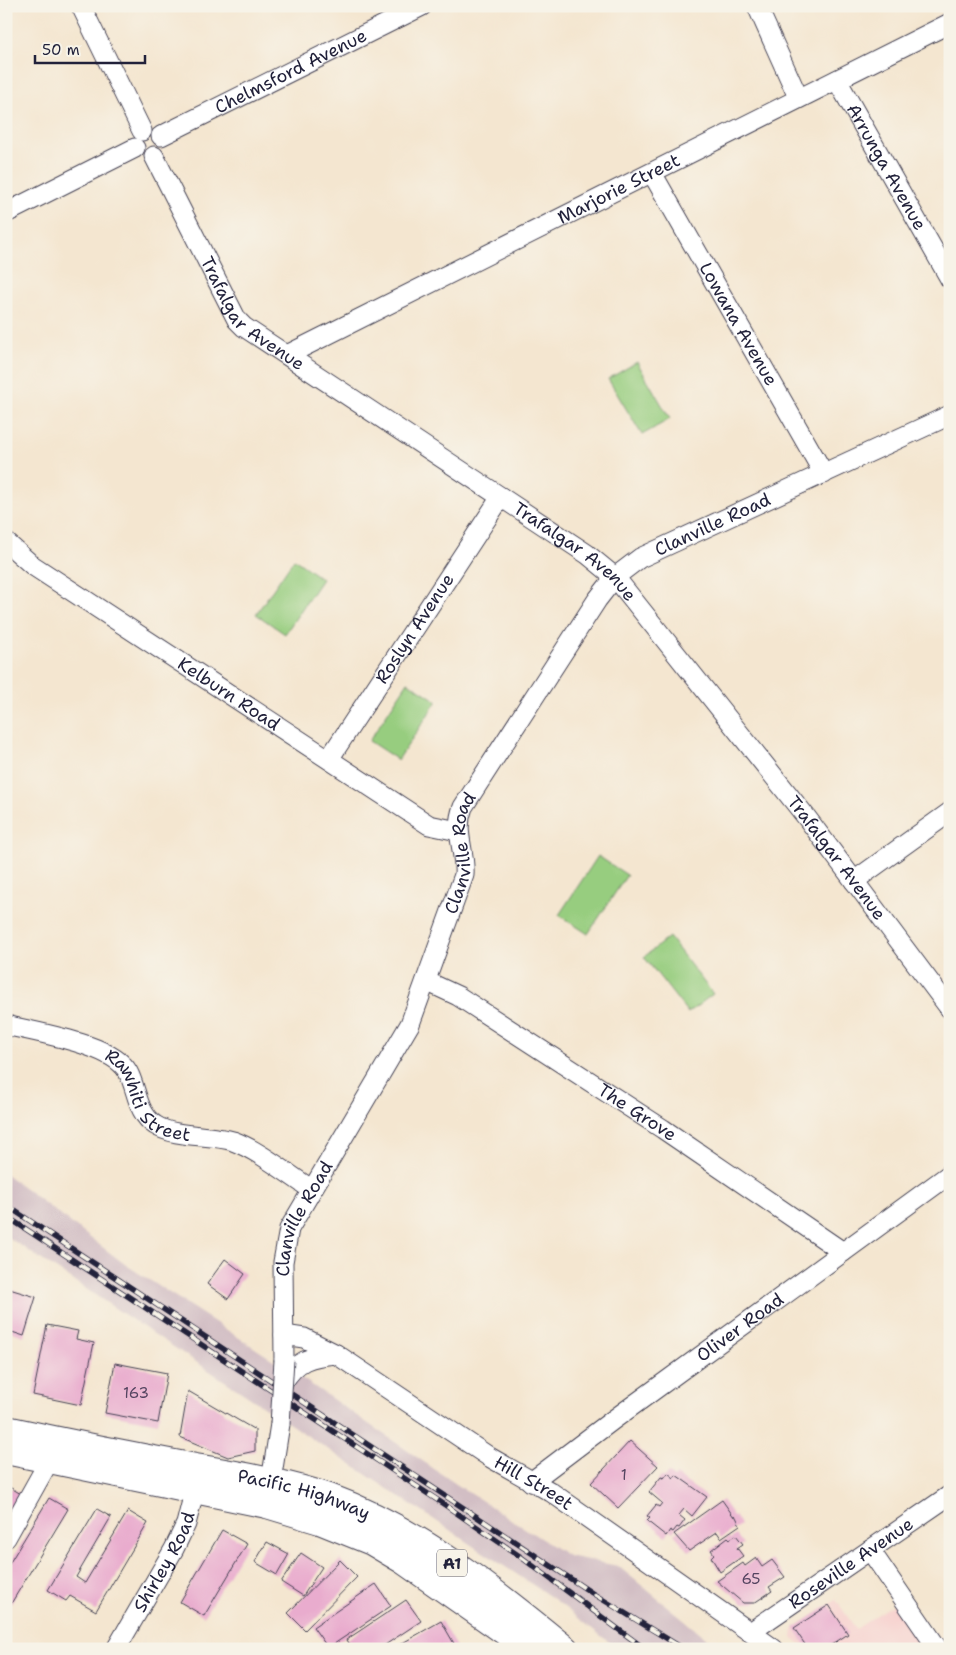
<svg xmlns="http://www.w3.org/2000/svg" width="956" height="1655" viewBox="0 0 956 1655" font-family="'Shantell Sans',sans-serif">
<rect width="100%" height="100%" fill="#f7f3e8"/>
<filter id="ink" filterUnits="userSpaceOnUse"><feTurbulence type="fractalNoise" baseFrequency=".02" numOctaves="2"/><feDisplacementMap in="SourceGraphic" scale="10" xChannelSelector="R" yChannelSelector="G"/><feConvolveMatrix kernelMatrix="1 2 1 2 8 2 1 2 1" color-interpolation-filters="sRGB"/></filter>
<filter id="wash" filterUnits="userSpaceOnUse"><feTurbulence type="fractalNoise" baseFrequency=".0096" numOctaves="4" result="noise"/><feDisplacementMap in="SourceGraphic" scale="20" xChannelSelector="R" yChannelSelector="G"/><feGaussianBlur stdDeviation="1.12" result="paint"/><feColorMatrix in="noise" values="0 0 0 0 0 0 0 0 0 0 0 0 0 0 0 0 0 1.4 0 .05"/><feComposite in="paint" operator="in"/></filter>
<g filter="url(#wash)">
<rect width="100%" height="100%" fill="#f4e6d0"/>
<path fill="#f7d0ce" d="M836,1600l20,29 42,-28 32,48h-123l-15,-12 1,-7z"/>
<path fill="#d2bec4" d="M6,1174l120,91 183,118 147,101 112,72 50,10 101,83h-101l-64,-50 -548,-363z"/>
<path fill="#97cd7f" stroke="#5c785d" d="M637,362l33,57 -28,16 -34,-56z
M294,559l28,20 -37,55 -29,-20z
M408,682l29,19 -39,59 -29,-19z
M598,856l29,19 -39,59 -29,-19z
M669,937l44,57 -25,19 -44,-56z"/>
<g id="blocks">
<path fill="#e9acce" d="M225,1259l20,15 -17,25 -21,-15z
M6,1288l30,9 -12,39 -18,-6z
M47,1325l31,6 -2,8 18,4 -13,62 -48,-10z
M115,1363l52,10 -9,50 -53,-10z
M188,1391l67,39v21l-27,6 -48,-20z
M630,1441l28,25 -40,42 -27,-25z
M668,1473l6,5 2,-3 31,22 -15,19 -8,-7 -5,6 6,5 -6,8 -2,-1 -4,5 -3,-2 -4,6 -19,-15 3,-3 -3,-2 9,-11 3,2 3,-4 -13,-11 12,-15 3,1z
M6,1485l15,9 -15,25z
M49,1498l19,11 -62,103v-43z
M722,1500l12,17 1,-2 5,10 -19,13 -4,-6 -28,19 -15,-17z
M97,1509l14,8 -35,60 9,6 43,-72 20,12 -52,88 -26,-15 -4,5 -18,-11z
M222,1530l25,14 -43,72 -24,-14z
M736,1535l7,9 -6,4 6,8 -23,16 -9,-15 3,-3 -3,-4 17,-13 2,2z
M267,1542l22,12 -12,21 -22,-13z
M301,1553l21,14 -19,29 -22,-14z
M756,1558l6,9 10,-7 13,17 -16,10 3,4 -18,12h-11l-26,-22 26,-18 2,3z
M340,1560l17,17 -52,53 -17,-17z
M376,1584l15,22 -63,42 -15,-21z
M406,1600l15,21 -42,28h-27l-6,-9z
M829,1605l19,29 -23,15h-17l-14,-21z
M441,1621l15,26 -64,2z"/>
</g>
</g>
<g filter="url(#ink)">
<use href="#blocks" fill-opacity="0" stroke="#423f51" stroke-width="1"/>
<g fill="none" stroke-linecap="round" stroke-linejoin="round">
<defs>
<g id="minor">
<path d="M81,6l61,125"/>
<path d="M757,6l41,91"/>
<path id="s1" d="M837,80l113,199"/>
<path id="s2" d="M161,136l261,-130"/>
<path id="s3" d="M154,156l83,164 7,7 343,227 28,23 192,241 143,191"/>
<path id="s4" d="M652,173l172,301"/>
<path d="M6,213l129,-65"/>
<path id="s5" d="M287,355l663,-332"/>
<path id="s6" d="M6,542l26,23 397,260 29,6"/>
<path id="s7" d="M329,759l172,-262"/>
<path d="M854,881l96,-69"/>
<path id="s8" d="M426,981l32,15 205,133 180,123"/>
<path id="s9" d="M6,1025c31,8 107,19 122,47 9,16 9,42 27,53 20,13 55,9 78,16 25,9 55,33 78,48"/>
<path id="s10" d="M284,1335l20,3 32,16 155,104 60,34 223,157"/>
<path id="s11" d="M284,1360l-1,-98 6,-33 121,-205 54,-149c2,-24 -11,-43 -1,-68l134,-207 18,-23 25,-19 310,-143"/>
<path d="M283,1383c13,-23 28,-27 53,-29"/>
<path id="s12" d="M531,1482l82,-62 337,-246"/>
<path d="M269,1494l11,-70"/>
<path d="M6,1538l43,-77"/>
<path d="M870,1550l68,99"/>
<path id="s13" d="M752,1631l198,-136"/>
<path id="s14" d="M116,1649l58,-100 12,-25 12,-47"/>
</g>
<g id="highway">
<path id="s15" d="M6,1430c60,13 119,25 179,36 48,9 98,16 144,32 88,32 163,92 235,151"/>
<path d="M6,1450l261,54 53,16 52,21 32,19 127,89"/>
</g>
</defs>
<use href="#minor" stroke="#423f51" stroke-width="21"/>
<use href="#highway" stroke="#423f51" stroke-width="30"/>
<use href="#minor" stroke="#fff" stroke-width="19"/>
<use href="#highway" stroke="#fff" stroke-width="28"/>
<defs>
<path id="rail" d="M6,1205l586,388 92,56
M6,1216l439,289 76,52 124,92"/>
</defs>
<use href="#rail" stroke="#22223b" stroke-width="5.5"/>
<use href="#rail" stroke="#f7f3e8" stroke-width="4" stroke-dasharray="11" stroke-linecap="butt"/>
<defs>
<path id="minor-bridge" d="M280,1424l4,-64"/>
</defs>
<use href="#minor-bridge" stroke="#423f51" stroke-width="21" stroke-linecap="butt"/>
<use href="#minor-bridge" stroke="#fff" stroke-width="19"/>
</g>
</g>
<g text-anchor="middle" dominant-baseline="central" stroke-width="4" stroke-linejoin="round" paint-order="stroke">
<g font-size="15" fill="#544460">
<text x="136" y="1393">163</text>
<text x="624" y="1475">1</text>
<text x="751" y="1579">65</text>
</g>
<rect fill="#f7f3e8" stroke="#62616f" stroke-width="1" x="437" y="1549.5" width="30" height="27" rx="4"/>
<g font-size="16" font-weight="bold" fill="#22223b">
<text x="452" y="1563">A1</text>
</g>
<g font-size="18" fill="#22223b" stroke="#f7f3e8">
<text stroke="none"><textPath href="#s2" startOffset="145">Chelmsford Avenue</textPath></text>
<text stroke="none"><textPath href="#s1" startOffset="100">Arrunga Avenue</textPath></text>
<text stroke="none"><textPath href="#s5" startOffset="371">Marjorie Street</textPath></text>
<text stroke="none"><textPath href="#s3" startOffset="189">Trafalgar Avenue</textPath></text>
<text stroke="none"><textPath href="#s4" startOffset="174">Lowana Avenue</textPath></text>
<text stroke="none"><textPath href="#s11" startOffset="984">Clanville Road</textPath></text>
<text stroke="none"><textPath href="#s3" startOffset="594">Trafalgar Avenue</textPath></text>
<text stroke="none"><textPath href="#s7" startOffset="156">Roslyn Avenue</textPath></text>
<text stroke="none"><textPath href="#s6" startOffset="270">Kelburn Road</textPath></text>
<text stroke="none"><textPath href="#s11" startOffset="550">Clanville Road</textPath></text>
<text stroke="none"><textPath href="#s3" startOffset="999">Trafalgar Avenue</textPath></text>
<text stroke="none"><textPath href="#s9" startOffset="168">Rawhiti Street</textPath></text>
<text stroke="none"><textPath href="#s8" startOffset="249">The Grove</textPath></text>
<text stroke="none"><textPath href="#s11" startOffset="146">Clanville Road</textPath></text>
<text stroke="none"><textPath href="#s12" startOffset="260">Oliver Road</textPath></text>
<text stroke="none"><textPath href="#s10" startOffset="292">Hill Street</textPath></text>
<text stroke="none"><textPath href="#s15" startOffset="305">Pacific Highway</textPath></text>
<text stroke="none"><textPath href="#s14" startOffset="100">Shirley Road</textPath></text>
<text stroke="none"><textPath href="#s13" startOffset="120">Roseville Avenue</textPath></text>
</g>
</g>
<rect width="956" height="1655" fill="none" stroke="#f7f3e8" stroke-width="25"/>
<path d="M35 55v8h110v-8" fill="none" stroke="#22223b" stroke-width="2.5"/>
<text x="42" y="55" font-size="15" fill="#22223b" stroke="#f7f3e8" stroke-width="4" paint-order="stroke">50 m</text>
</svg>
